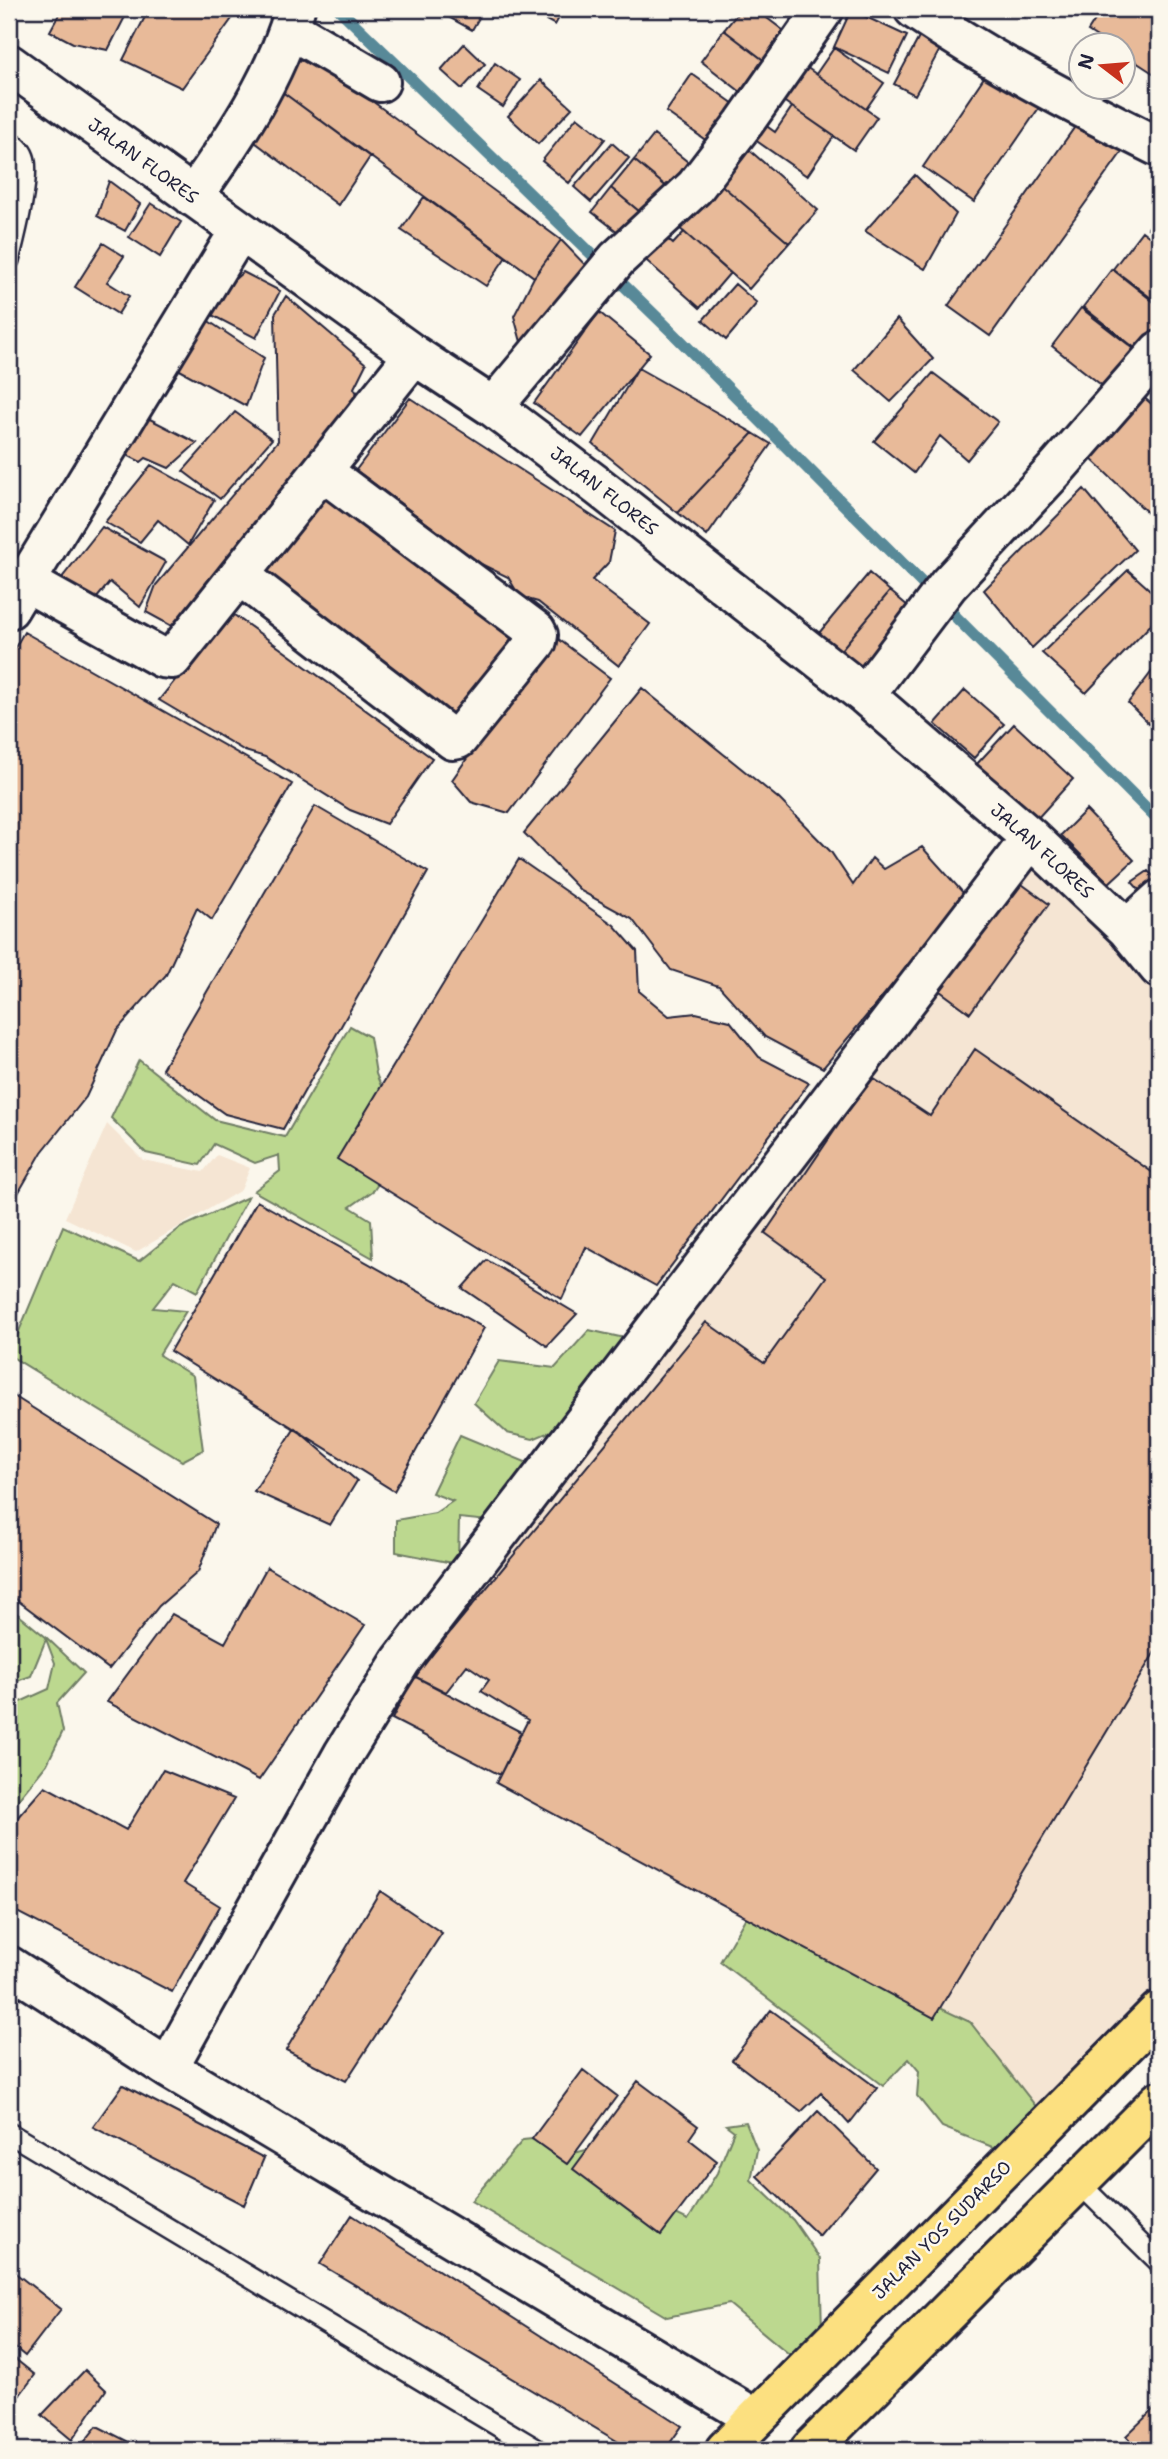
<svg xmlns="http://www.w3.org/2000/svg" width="1168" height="2459" viewBox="0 0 1168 2459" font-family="'Shantell Sans',sans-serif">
<rect width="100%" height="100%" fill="#fbf7ec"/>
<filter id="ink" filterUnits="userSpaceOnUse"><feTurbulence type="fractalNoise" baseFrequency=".0143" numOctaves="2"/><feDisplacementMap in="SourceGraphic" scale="14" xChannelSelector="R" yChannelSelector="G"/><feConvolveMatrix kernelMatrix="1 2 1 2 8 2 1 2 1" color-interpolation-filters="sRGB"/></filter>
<g filter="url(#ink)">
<path fill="#f5e5d3" d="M1031,838l128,132v1041l-111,111 -114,-104 -438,-235 32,-63 -47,-29 7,-11 -21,-14 -21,26 -32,-16 -13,-15z
M107,1124l36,36 60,12 14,-17 33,13 -9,22 -105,62 -71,-34z"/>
<path fill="#bcd88f" stroke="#6f7d65" stroke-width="2" d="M350,1026l20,11 6,37 29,69 -31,47 -24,17 21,13 2,38 -119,-67 26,-20 -1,-16 -24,8 -41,-19 -14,21 -54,-12 -35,-35 28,-58 76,60 70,17z
M248,1197l-51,95 -22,-12 -22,28 33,3 -27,44 34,21 10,74 -21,11 -173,-106 54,-129 76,35 41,-33z
M589,1330l35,8 -72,93 -19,8 -26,-6 -33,-30 25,-42 56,7z
M460,1435l75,31 -46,55 -30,-3 -1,46 -62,-12v-32l39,-7 18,-12 -21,-8z
M9,1607l38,31 37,35 -27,30 6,28 -16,33 -38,47v-80l11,-29 29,-13 6,-26 -9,-24 -15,37 -22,8z
M746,1917l224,105 78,100 -33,34 -73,-29 -25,-31 2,-25 -10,-12 -26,27 -163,-124z
M746,2122l11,28 -6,30 42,40 27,39 2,72 -33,23 -60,-50 -62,13 -196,-116 52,-61 9,-1 35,16 30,-8 64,60 27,13 29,-47 17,-42 -8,-6z"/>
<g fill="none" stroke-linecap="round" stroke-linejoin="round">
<path stroke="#588998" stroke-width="12" d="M339,9l333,323 487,489"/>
</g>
<path fill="#e8ba99" stroke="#22223b" stroke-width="2" d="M62,9h67l-21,41 -35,-7 -23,-12z
M149,9h90l-57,79 -59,-28z
M434,9h50l-12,21z
M526,9h38l-9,16z
M741,9h14l37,28 -22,28 -46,-35z
M1013,9h16l-4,8z
M1102,9h57v68l-37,-24v-7h-11l-23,-15z
M851,10l56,26 -18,37 -55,-26z
M724,30l46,35 -24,31 -45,-35z
M922,32l21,12 -28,51 -21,-11z
M464,44l21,20 -23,25 -21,-19z
M834,48l50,35 -18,26 -50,-35z
M304,51l257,189 -27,37 -257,-189z
M495,63l25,17 -17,27 -25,-17z
M806,67l71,50 -23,33 -72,-50z
M991,67l52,35 -69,100 -51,-35z
M692,74l49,35 -27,37 -48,-34z
M541,80l31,28 -34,36 -30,-28z
M277,88l93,69 -32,48 -95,-72z
M792,107l42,29 -27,40 -59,-41 10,-15 17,12z
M1084,114l43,31 -137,191 -42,-30z
M577,117l28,22 -36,44 -27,-22z
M654,135l34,27 -20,26 -34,-28z
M612,143l17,15 -38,44 -17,-15z
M747,148l71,62 -29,33 -71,-61z
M634,160l34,28 -23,28 -34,-28z
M915,175l41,39 -31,55 -60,-38z
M109,181l31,23 -15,27 -28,-15z
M718,182l71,61 -40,46 -71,-62z
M611,188l34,28 -18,23 -35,-27z
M424,197l82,60 -20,29 -85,-56z
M151,203l30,19 -21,35 -31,-20z
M1159,213v24l-11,-9z
M1142,231l17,13v60l-46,-35z
M684,232l46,41 -30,35 -60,-53 20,-22 13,11z
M561,240l31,32 -68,81 -10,-37 20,-39z
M103,243l21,13 -17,26 22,14 -11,18 -43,-27z
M1112,269l47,37v20l-19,26 -57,-45z
M243,272l37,19 -24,47 -52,-27 22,-24z
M735,284l22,19 -31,37 -23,-20z
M286,296l80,68 -12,24 13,23 -179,224 -42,-23 10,-27 122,-144 -3,-127z
M1081,308l57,44 -29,39 -57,-45z
M599,312l51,42 -68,83 -48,-34z
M204,318l60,40 -18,48 -70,-38z
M897,319l36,40 -42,43 -37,-32z
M638,368l115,65 -75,80 -85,-69z
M933,373l65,49 -31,38 -27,-24 -26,37 -40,-32z
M1137,392l22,18v94l-10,10 -60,-57z
M410,398l205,133 -6,31 -17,18 58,44 -31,42 -81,-64 -18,-5 -12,-20 -27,-13 -125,-94z
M235,412l37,27 -52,60 -37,-28z
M142,415l55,28 -28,25 -23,-10 -5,4 -18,-9z
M753,433l18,11 -64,92 -29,-23z
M151,465l63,35 -26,45 -30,-25 -18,22 -35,-20z
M325,480l199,147 -70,91 -203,-138z
M1084,489l51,61 -103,98 -48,-58z
M102,527l64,35 -26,45 -30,-25 -18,22 -35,-20z
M1128,570l31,28v18l-73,77 -44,-40z
M869,573l21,18 -55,66 -21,-18z
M890,591l25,21 -54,66 -26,-21z
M230,612l202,146 -46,66 -36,-14 -85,-53 -20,-6 -86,-51z
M24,632l268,152 -80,136 -15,-12 -31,67 -49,55 -31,67 -44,55 -33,57v-551z
M553,635l57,43 -101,135 -38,-11 -19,-22z
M1156,666l3,3v65l-31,-31z
M642,688l137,111 52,53 22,33 19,-27 12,11 38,-22 44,49 -143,172 -58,-31 -46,-51 -48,-16 -39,-51 -51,-28 -57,-58z
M965,690l39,34 -30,34 -39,-34z
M1014,724l59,55 -38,42 -60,-55z
M315,806l113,66 -145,257 -58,-15 -63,-45z
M1086,810l48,50 -25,23 -48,-48z
M519,859l95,66 23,26 2,40 30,25 27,-3 34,8 29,36 50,26 -153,203 -70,-39 -24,52 -225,-140z
M1148,871l11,10v10l-10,10 -17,-19z
M1019,882l30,22 -79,109 -30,-22z
M975,1049l184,128v468l-225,373 -438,-235 32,-63 -47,-29 8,-11 -22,-15 -21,27 -32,-16 292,-354 58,41 62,-86 -61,-44 106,-156 59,39z
M257,1201l227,127 -90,163 -224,-140z
M487,1260l90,54 -30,32 -85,-58z
M9,1393l207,131 -18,48 -39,34 -50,63 -100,-75z
M295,1428l62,53 -27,44 -76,-34z
M267,1567l98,58 -106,155 -152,-78 65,-88 53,29z
M414,1676l107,56 -21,43 -108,-56z
M163,1770l71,29 -51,84 37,23 -48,86 -163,-84v-81l36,-41 81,44z
M380,1891l62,42 -96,148 -60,-31z
M771,2010l106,78 -28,36 -28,-31 -20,19 -69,-52z
M583,2070l34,26 -50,68 -35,-25z
M638,2081l60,45 -9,13 28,22 -56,74 -88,-66z
M123,2085l141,73 -20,47 -151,-78z
M818,2111l58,57 -57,68 -62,-60z
M352,2215l330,211 -17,24h-33l-312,-186z
M9,2268l52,41 -36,47 -16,-13z
M9,2354l26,21 -26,34z
M85,2370l21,20 -34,50 -30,-25z
M1159,2404v46h-19l-14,-14z
M97,2426l32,16 -6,8h-45z"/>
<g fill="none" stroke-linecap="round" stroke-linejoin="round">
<defs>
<path id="lane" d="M9,141c6,4 12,8 15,16 7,18 -10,83 -15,103
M9,2133l529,317
M1078,2182l81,80"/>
<path id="street" d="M914,9c78,53 161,96 245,138
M290,29l90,53
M9,64l405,291 79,52 106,80 266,208 166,143 96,91 32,39
M193,197c41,-58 83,-119 102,-188
M493,407l124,-148 78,-72 49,-64 80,-114
M239,575l214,165 5,-1 79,-98 1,-6 -2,-4 -214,-160
M26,582l136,76 10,1 242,-304
M9,609l231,-379
M865,695l83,-110 106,-114 105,-120
M1127,929l32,-29
M9,1966l159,102 587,350
M168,2068l176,-315 57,-92 630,-823"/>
<path id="highway" d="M725,2450l434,-439
M810,2450l349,-349"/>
</defs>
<use href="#lane" stroke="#22223b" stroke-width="24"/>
<use href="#street" stroke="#22223b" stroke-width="44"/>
<use href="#highway" stroke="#22223b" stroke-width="44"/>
<use href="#lane" stroke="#fbf7ec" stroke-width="19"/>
<use href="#street" stroke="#fbf7ec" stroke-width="38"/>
<use href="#highway" stroke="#fce080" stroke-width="38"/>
</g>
</g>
<g text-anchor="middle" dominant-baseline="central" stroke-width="5" stroke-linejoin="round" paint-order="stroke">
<g font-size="18" fill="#22223b" stroke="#fbf7ec">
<text transform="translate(143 161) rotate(36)">JALAN FLORES</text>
<text transform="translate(604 491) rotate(38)">JALAN FLORES</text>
<text transform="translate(1042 851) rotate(42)">JALAN FLORES</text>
<text transform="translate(942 2230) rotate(-45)">JALAN YOS SUDARSO</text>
</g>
</g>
<rect width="1168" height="2459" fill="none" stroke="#fbf7ec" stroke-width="35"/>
<rect x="18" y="18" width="1133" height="2424" fill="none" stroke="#22223b" stroke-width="2.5" filter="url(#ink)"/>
<g transform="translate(1102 66) rotate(286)"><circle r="33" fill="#fbf7ec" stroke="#a4a2a5" stroke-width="2"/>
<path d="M0-5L12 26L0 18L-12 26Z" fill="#c8321e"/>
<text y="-10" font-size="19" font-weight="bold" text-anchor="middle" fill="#22223b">N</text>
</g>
</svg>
